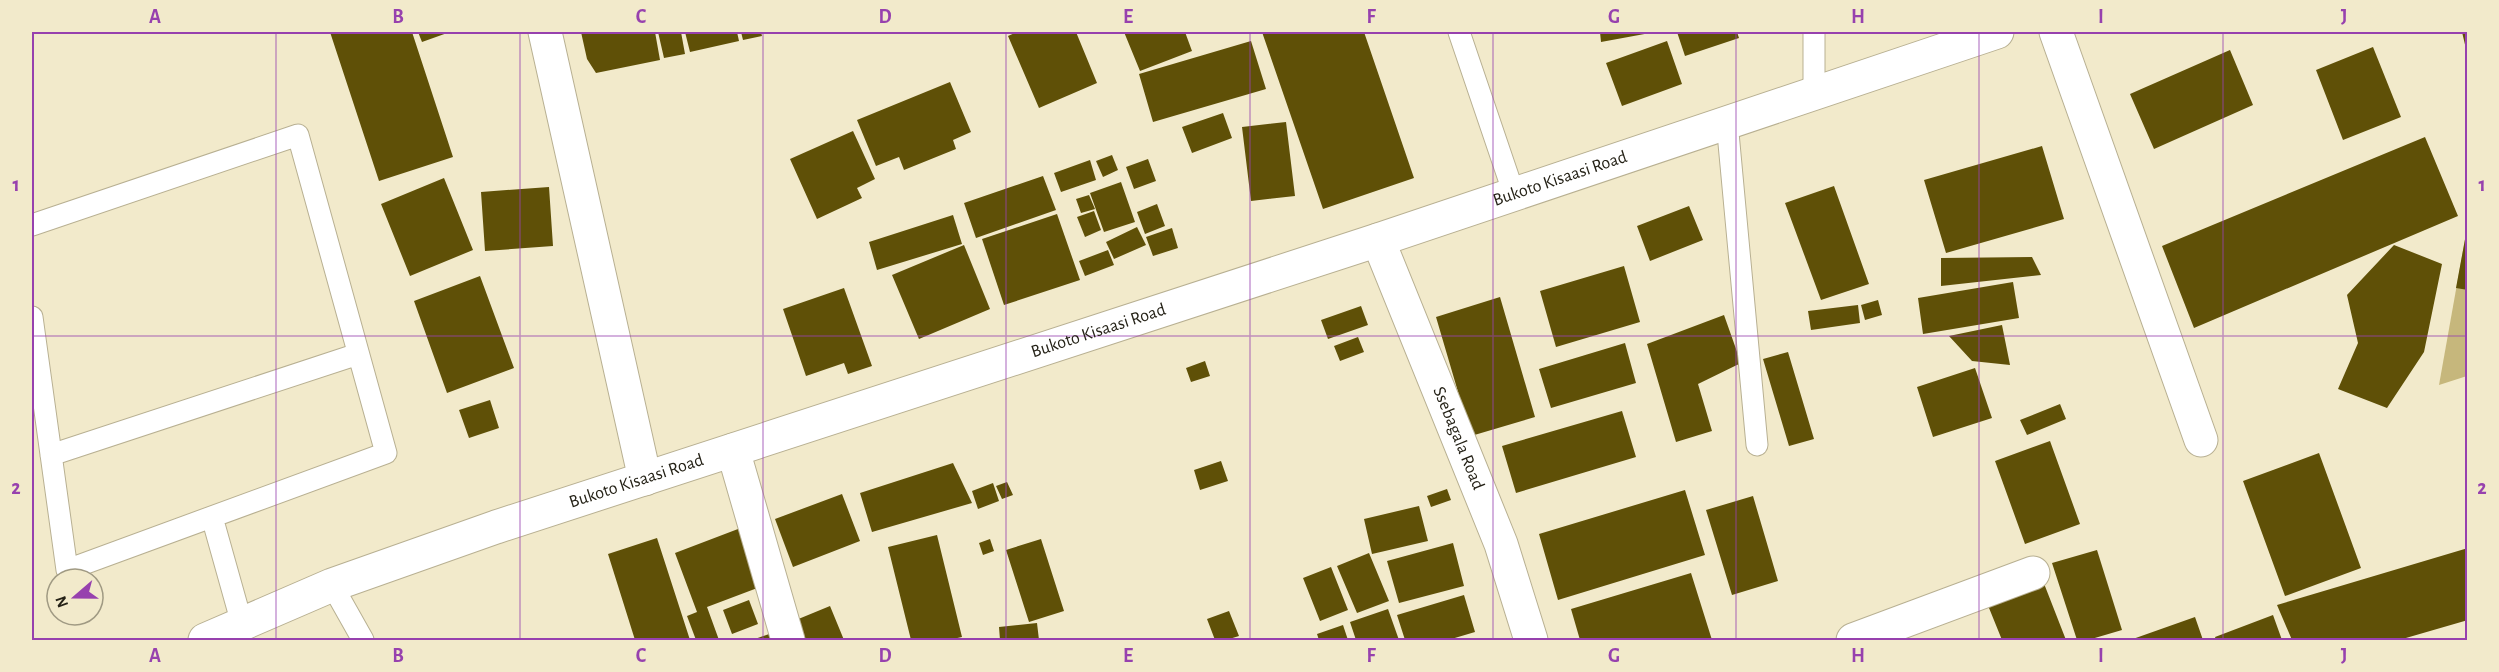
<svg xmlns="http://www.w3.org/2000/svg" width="2499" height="672" viewBox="0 0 2499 672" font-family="'Alegreya Sans',sans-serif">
<rect width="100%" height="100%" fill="#f2eacb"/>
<path fill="#c6b77c" d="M2467,228v148l-28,9z"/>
<path fill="#5f5007" d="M330,32h82l41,125 -74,24z
M418,32h32l-28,10z
M581,32h74l5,28 -64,13 -9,-14z
M658,32h23l4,22 -21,4z
M685,32h52l2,9 -49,11z
M741,32h20l1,4 -19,4z
M1017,32h59l21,51 -58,25 -31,-72z
M1124,32h61l7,19 -52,20z
M1262,32h102l50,146 -91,31z
M1600,32h50v1l-49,9z
M1677,32h60l2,6 -54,18z
M2462,32h6v21h-1z
M1251,41l15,48 -113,33 -14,-48z
M1667,41l15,43 -60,22 -16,-43z
M2373,47l28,70 -58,23 -27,-70z
M2230,50l23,55 -99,44 -24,-55z
M950,82l21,50 -18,8 3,9 -52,21 -5,-13 -23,9 -19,-46z
M1223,113l9,25 -40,15 -10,-26z
M1286,122l9,74 -44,5 -9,-74z
M853,131l22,48 -18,9 5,10 -45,21 -27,-60z
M2425,137l33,79 -264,112 -32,-82z
M2042,146l22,73 -118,34 -22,-73z
M1112,155l6,15 -15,7 -7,-16z
M1148,159l8,22 -22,8 -8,-22z
M1090,160l6,20 -35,12 -7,-19z
M1043,176l13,34 -80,28 -12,-35z
M444,178l29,72 -63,26 -29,-72z
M1121,182l14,40 -31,10 -14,-39z
M1834,186l35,98 -48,16 -36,-97z
M549,187l4,59 -68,5 -4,-59z
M1089,195l6,14 -14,4 -5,-14z
M1157,204l8,22 -20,8 -8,-22z
M1689,206l14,34 -53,21 -13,-35z
M1094,211l7,19 -16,7 -8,-20z
M1057,214l23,66 -76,25 -22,-66z
M953,215l9,29 -85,26 -8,-28z
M1137,227l9,18 -32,14 -8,-17z
M1172,228l6,20 -25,8 -7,-19z
M2466,234h2v56l-12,-2z
M964,245l26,64 -71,30 -27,-64z
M2394,245l48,19 -18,88 -37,56 -49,-19 20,-46 -11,-48z
M1108,250l6,15 -29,11 -6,-15z
M2032,257l9,18 -100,11v-28z
M1624,266l16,56 -84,25 -16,-56z
M480,276l34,92 -67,25 -33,-92z
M2013,282l6,36 -96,16 -5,-36z
M844,288l28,78 -24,8 -4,-11 -38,13 -23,-67z
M1500,297l35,120 -64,19 -35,-119z
M1878,300l4,15 -17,5 -4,-15z
M1858,305l2,18 -49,7 -3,-19z
M1361,306l7,19 -40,14 -7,-19z
M1724,315l17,48 -43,21 14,47 -36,11 -29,-98z
M2002,325l8,40 -38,-4 -23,-25z
M1358,337l6,15 -24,9 -6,-15z
M1625,343l11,40 -85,25 -12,-39z
M1788,352l26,87 -25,7 -26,-87z
M1205,361l5,15 -19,6 -5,-14z
M1975,368l17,50 -59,19 -16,-50z
M490,400l9,28 -30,10 -10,-28z
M2060,404l6,15 -39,16 -7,-15z
M1622,411l14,46 -120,36 -14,-47z
M2050,441l30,83 -55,20 -30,-83z
M2319,453l42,115 -76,28 -42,-115z
M1221,461l7,20 -28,9 -6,-20z
M953,463l19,40 -100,29 -12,-39z
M1007,482l6,13 -11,4 -6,-13z
M993,483l6,18 -21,8 -6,-18z
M1447,489l4,11 -20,7 -4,-11z
M1685,490l20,65 -147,45 -19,-66z
M842,494l18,47 -67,26 -18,-48z
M1753,496l25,85 -46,14 -26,-85z
M1419,506l9,35 -56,13 -8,-35z
M738,529l22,58 -53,20 12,33h-23l-9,-24 10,-4 -22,-59z
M937,535l25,102 -14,3h-37l-23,-93z
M657,538l33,102h-55l-27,-86z
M990,539l4,12 -11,4 -4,-12z
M1041,539l23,72 -35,11 -23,-72z
M1453,543l11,43 -65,17 -12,-42z
M2468,548v72l-69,20h-107l-15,-35z
M2097,550l25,80 -34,10h-11l-25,-77z
M1369,553l20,48 -32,12 -20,-47z
M1331,567l17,43 -28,11 -17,-43z
M1691,573l21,67h-132l-9,-31z
M2043,581l23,59h-64l-15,-37z
M1464,595l11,37 -27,8h-43l-8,-25z
M749,600l9,24 -26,10 -9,-24z
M830,606l14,34h-39l-9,-20z
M1388,609l11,31h-43l-6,-18z
M1229,611l10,25 -13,4h-11l-8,-21z
M2273,615l9,25h-66l-1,-3z
M2195,617l8,23h-73z
M1037,623l2,17h-39l-1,-13z
M1343,625l5,15h-29l-2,-6z
M772,633l2,7h-22z"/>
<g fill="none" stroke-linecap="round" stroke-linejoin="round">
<defs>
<path id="service" d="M1459,32l55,162
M1814,32v61
M1727,122l30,323
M32,225l266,-90 88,318 -319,117 -35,-253
M51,455l307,-101
M212,517l30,107
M332,585l31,55"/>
<g id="minor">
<path d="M545,32l100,447"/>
<path d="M2056,32l145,408"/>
<path id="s1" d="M1378,240l123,304 30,96"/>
<path d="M733,450l55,190"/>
<path d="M1853,640l180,-67"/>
</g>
<g id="secondary">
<path id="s2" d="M205,640l127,-55 164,-58 882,-287 619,-208"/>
</g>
</defs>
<use href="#service" stroke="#b8b092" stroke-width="23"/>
<use href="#minor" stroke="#b8b092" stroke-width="35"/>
<use href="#secondary" stroke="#b8b092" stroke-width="35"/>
<use href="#service" stroke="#fff" stroke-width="21"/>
<use href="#minor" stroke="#fff" stroke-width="33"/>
<use href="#secondary" stroke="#fff" stroke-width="33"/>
</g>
<path fill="none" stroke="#9741ae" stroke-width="1.5" stroke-opacity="0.55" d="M276,32v608M520,32v608M763,32v608M1006,32v608M1250,32v608M1493,32v608M1736,32v608M1979,32v608M2223,32v608M32,336h2436"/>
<g text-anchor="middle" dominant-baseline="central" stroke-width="6" stroke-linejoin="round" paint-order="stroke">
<g font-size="18" fill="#252217" stroke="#f2eacb">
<text stroke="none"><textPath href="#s2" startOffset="1432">Bukoto Kisaasi Road</textPath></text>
<text stroke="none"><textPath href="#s2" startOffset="946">Bukoto Kisaasi Road</textPath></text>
<text stroke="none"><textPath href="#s1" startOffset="214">Ssebagala Road</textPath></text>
<text stroke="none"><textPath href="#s2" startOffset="460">Bukoto Kisaasi Road</textPath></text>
</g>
</g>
<rect width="2499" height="672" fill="none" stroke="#f2eacb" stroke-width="66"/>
<g transform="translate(75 597) rotate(250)"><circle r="28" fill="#f2eacb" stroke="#a09a83" stroke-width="1.5"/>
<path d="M0-4.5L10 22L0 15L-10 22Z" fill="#9741ae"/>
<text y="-9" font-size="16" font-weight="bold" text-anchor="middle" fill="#252217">N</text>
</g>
<rect x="33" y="33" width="2433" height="606" fill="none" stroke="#9741ae" stroke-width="2"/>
<g font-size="20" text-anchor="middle" font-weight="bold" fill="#9741ae">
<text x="155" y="23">A</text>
<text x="398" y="23">B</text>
<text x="641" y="23">C</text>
<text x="885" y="23">D</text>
<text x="1128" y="23">E</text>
<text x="1371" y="23">F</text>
<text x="1614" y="23">G</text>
<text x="1858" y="23">H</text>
<text x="2101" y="23">I</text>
<text x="2344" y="23">J</text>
<text x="16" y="191">1</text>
<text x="2482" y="191">1</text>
<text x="16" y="494">2</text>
<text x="2482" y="494">2</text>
<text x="155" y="662">A</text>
<text x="398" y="662">B</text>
<text x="641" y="662">C</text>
<text x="885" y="662">D</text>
<text x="1128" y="662">E</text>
<text x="1371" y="662">F</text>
<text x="1614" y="662">G</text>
<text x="1858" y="662">H</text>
<text x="2101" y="662">I</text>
<text x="2344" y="662">J</text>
</g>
</svg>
